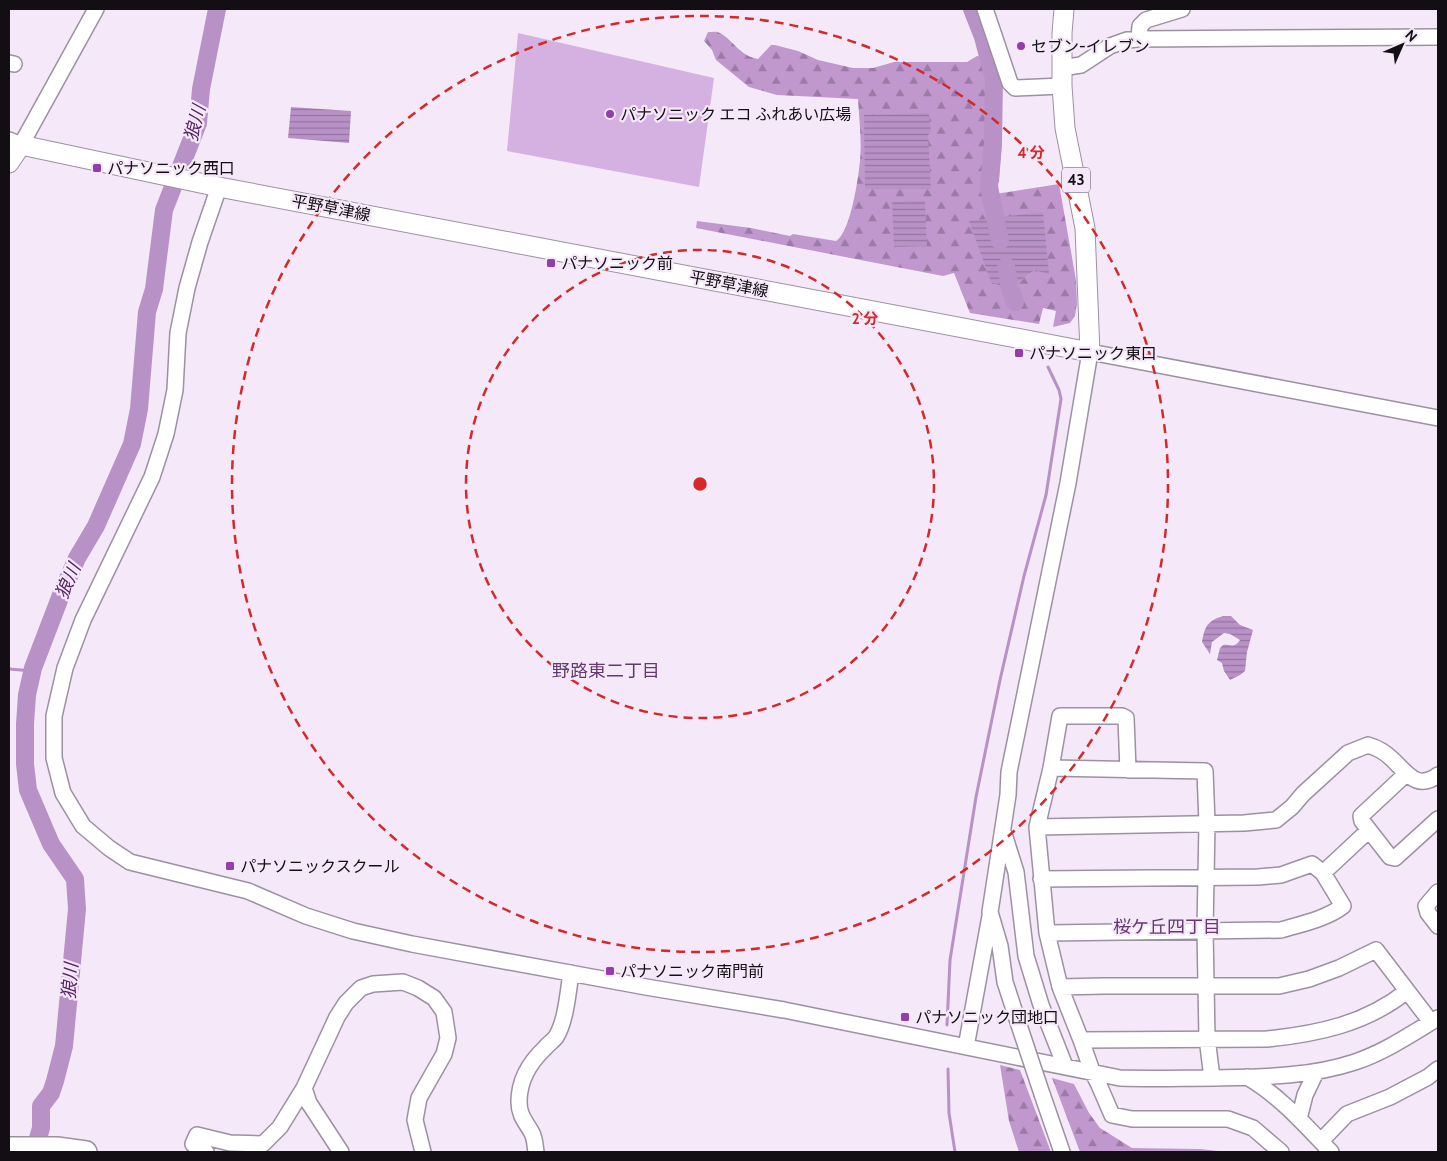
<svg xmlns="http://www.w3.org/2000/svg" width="1447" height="1161" viewBox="0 0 1447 1161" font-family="Cabin,'Noto Sans JP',sans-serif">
<defs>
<pattern id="forest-firs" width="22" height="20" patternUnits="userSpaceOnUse" patternTransform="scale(1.25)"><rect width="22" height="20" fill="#c098ce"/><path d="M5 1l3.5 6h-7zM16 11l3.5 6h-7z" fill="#9b7aa6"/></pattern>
<pattern id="water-rules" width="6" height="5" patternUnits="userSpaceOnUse" patternTransform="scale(1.25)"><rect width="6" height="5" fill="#b891c6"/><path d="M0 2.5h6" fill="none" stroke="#9475a0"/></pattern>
</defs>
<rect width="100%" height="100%" fill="#f5e9f9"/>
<path fill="url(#forest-firs)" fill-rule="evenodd" d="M708,32c4,0 9,-1 12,1 14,8 20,23 38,26l13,-14h4l23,6 20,9 35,8h20l21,-6h73l10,-6 7,1 5,16 1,71h12l-3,38 -7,3 3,9 64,-10 17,96 1,23 -2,13 -5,7 -17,4 3,-16 -13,-3 -4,16 -69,-11 -16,-40 -11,3 -247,-48 1,-7 54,7 39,8 3,-2 43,7c15,-10 22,-62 24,-80 2,-21 -1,-42 -2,-62l-81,-4 -28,-8 -33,-27 -4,-10 -8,-9zM1043,212l-8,58 -25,19z
M1000,1065l20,5 31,82h-32l-10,-31z
M1052,1078l22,6 15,29 11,15 32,20 68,1 27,3h-147z"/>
<path fill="#d5b1e2" d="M518,33l196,45 -15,109 -192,-36z"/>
<path fill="url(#water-rules)" d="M291,107l60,4 -2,32 -61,-5z
M929,113l2,19 -3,3 3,54h-66l-1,-74z
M925,201l2,45 -33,1 -2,-45z
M1043,212l6,62 -14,-4 -25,19 -19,-7 -22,-61z
M1223,616h8l9,9 13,5 -6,22 -2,19 -5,4 -10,5 -6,-9 -2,-8 -5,-3 3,-12 3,-3c7,-1 11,4 17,-5l-10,-6 -6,-1 -12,9 -2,12 -8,-12c3,-17 6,-21 21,-26z"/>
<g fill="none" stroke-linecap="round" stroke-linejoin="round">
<path stroke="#b891c6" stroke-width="3" d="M9,669l24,2
M947,1025l3,-65 26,-163 24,-117 24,-104 22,-81 15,-96 -2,-9 -11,-23
M948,1069l1,44 6,39"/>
<path stroke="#b891c6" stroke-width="18" d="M972,9l11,28 11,42 -1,63 -4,45 11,54
M1006,266l4,23 5,13
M34,1152l7,-24v-22l10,-13 4,-12 9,-35 13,-137 -2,-30 -24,-35 -23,-54 -3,-26v-40l2,-29 6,-27 28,-73 16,-37 19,-32 36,-82 7,-35 8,-97 7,-23 10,-79 34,-87 3,-34 16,-80"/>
<defs>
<path id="minor" d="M985,9l25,74 5,5 47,-2
M1139,39l1,-13 6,-6 36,-11
M9,63l5,1
M1061,68l20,-3 29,-19 17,-6 12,-1 299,-2
M9,140l12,5 75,-136
M219,187l-19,55 -13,46 -9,45 -3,57 -9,44 -14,43 -69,143 -18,48 -11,48v42l9,35 20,33 26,22 21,14 118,29 58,25 47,15 59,13 234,43 138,23 336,68c32,1 63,0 95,0 46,-1 95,-1 140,-16 30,-10 56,-28 83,-44
M1051,768l154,3 2,52 -2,107 2,108 5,40
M1128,770l-2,-52 -4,-2h-62l-9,52 -14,59 10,106 13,54 21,53 11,31 7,14 13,30 20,4h96l25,9 28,24
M1406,774l-45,42 1,5 28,36 5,1 43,-39
M1037,827l207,-4 32,-3 16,-13 11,-13 45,-41 20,-8c10,3 17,7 24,14 15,14 25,32 46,16
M1004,834l12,38 10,84 15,49 24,61
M1323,873l46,-43
M1041,879l217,-2 23,-2 31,-11 11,9 20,33c-17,13 -42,18 -62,24l-234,3
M1438,892l-12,14 2,7 10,13
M1060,987l43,-1h176l30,-7 30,-11 37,-18 55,72
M1019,1025l-14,-43 -5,-36 -10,-34 18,-117 1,-23 59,-289 22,-131 348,66
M1081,1040l186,-1c50,-5 99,-15 140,-48
M966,1047l24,-131
M1247,1077c33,19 58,48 84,75
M1042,1094l20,58
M1299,1119l6,-24 11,-23
M1321,1141l26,-27 43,-17 38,-20 10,-8
M206,1152l-13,-8 4,-9 33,8 33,1 17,-17 24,-39
M341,1152l-32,-49 -5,-15 33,-71 9,-14 15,-15 12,-4 30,-2 15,6 16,10 10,14 4,26 -4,16 -25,44 -4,22 8,32
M536,1152c-1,-6 -1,-13 -4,-19 -6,-11 -13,-17 -13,-31 0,-22 10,-39 26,-54 3,-4 8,-7 11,-11 10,-16 12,-45 15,-64"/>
<path id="major" d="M9,163l12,-18 198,42 871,165 -5,-124 -20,-100 -3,-42v-53l2,-24"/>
<path id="highway" d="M9,1148h48l29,4"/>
</defs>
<use href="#minor" stroke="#9c91a0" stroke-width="18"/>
<use href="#major" stroke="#9c91a0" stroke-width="21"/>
<use href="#highway" stroke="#9c91a0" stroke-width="24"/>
<use href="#minor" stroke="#fff" stroke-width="15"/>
<use href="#major" stroke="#fff" stroke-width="19"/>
<use href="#highway" stroke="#fff" stroke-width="21"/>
<defs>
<path id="minor-bridge" d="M1019,1025l23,69"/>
</defs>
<use href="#minor-bridge" stroke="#9c91a0" stroke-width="18" stroke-linecap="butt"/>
<use href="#minor-bridge" stroke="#fff" stroke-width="15"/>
</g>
<g fill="none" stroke="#d62828" stroke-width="2.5" stroke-dasharray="9 6">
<circle cx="700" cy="484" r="234"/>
<circle cx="700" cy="484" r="468"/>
</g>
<g fill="#923eac" stroke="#f5e9f9" stroke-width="2">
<circle cx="1021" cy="46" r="5"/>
<circle cx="610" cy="114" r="5"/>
<rect x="92" y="163" width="10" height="10" rx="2.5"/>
<rect x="546" y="258" width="10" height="10" rx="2.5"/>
<rect x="1014" y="348" width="10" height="10" rx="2.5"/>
<rect x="225" y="861" width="10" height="10" rx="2.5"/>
<rect x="605" y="966" width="10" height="10" rx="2.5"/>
<rect x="900" y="1012" width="10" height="10" rx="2.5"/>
</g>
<g text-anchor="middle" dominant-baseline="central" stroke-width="4.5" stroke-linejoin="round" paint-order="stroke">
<rect fill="#f5e9f9" stroke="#565058" stroke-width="1" x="1062" y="167.5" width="28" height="25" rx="4"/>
<g font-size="15" font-weight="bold" fill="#120e13">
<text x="1076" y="180">43</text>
</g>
<g font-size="16" fill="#120e13" stroke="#f5e9f9" text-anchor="start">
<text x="1031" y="46">セブン-イレブン</text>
<text x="620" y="114">パナソニック エコ ふれあい広場</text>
<text x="107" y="168">パナソニック西口</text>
<text x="561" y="263">パナソニック前</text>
<text x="1029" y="353">パナソニック東口</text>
<text x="240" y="866">パナソニックスクール</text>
<text x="620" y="971">パナソニック南門前</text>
<text x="915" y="1017">パナソニック団地口</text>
</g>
<g font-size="16" fill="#120e13" stroke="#f5e9f9">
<text transform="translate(331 208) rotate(11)">平野草津線</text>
<text transform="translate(729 284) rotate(11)">平野草津線</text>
</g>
<g font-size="18" font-style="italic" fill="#562565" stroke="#f5e9f9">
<text transform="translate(195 123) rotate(-75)">狼川</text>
<text transform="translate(68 581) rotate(-66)">狼川</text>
<text transform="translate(70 981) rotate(-85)">狼川</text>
</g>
<g font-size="18" fill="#623970" stroke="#f5e9f9">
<text x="606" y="671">野路東二丁目</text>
<text x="1167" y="927">桜ケ丘四丁目</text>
</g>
</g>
<circle cx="700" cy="484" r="8" fill="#d62828" stroke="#f5e9f9" stroke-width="2.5"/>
<g font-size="15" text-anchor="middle" font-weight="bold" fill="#d62828" stroke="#f5e9f9" stroke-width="4.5" stroke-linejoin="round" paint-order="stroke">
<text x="1031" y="158">4 分</text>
<text x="865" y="324">2 分</text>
</g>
<rect width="1447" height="1161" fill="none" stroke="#120e13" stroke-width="20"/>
<g transform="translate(1402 45) rotate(45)" stroke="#f5e9f9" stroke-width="4" paint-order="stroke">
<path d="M0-4L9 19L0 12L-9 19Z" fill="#120e13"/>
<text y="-8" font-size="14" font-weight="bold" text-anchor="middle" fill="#120e13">N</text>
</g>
</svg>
